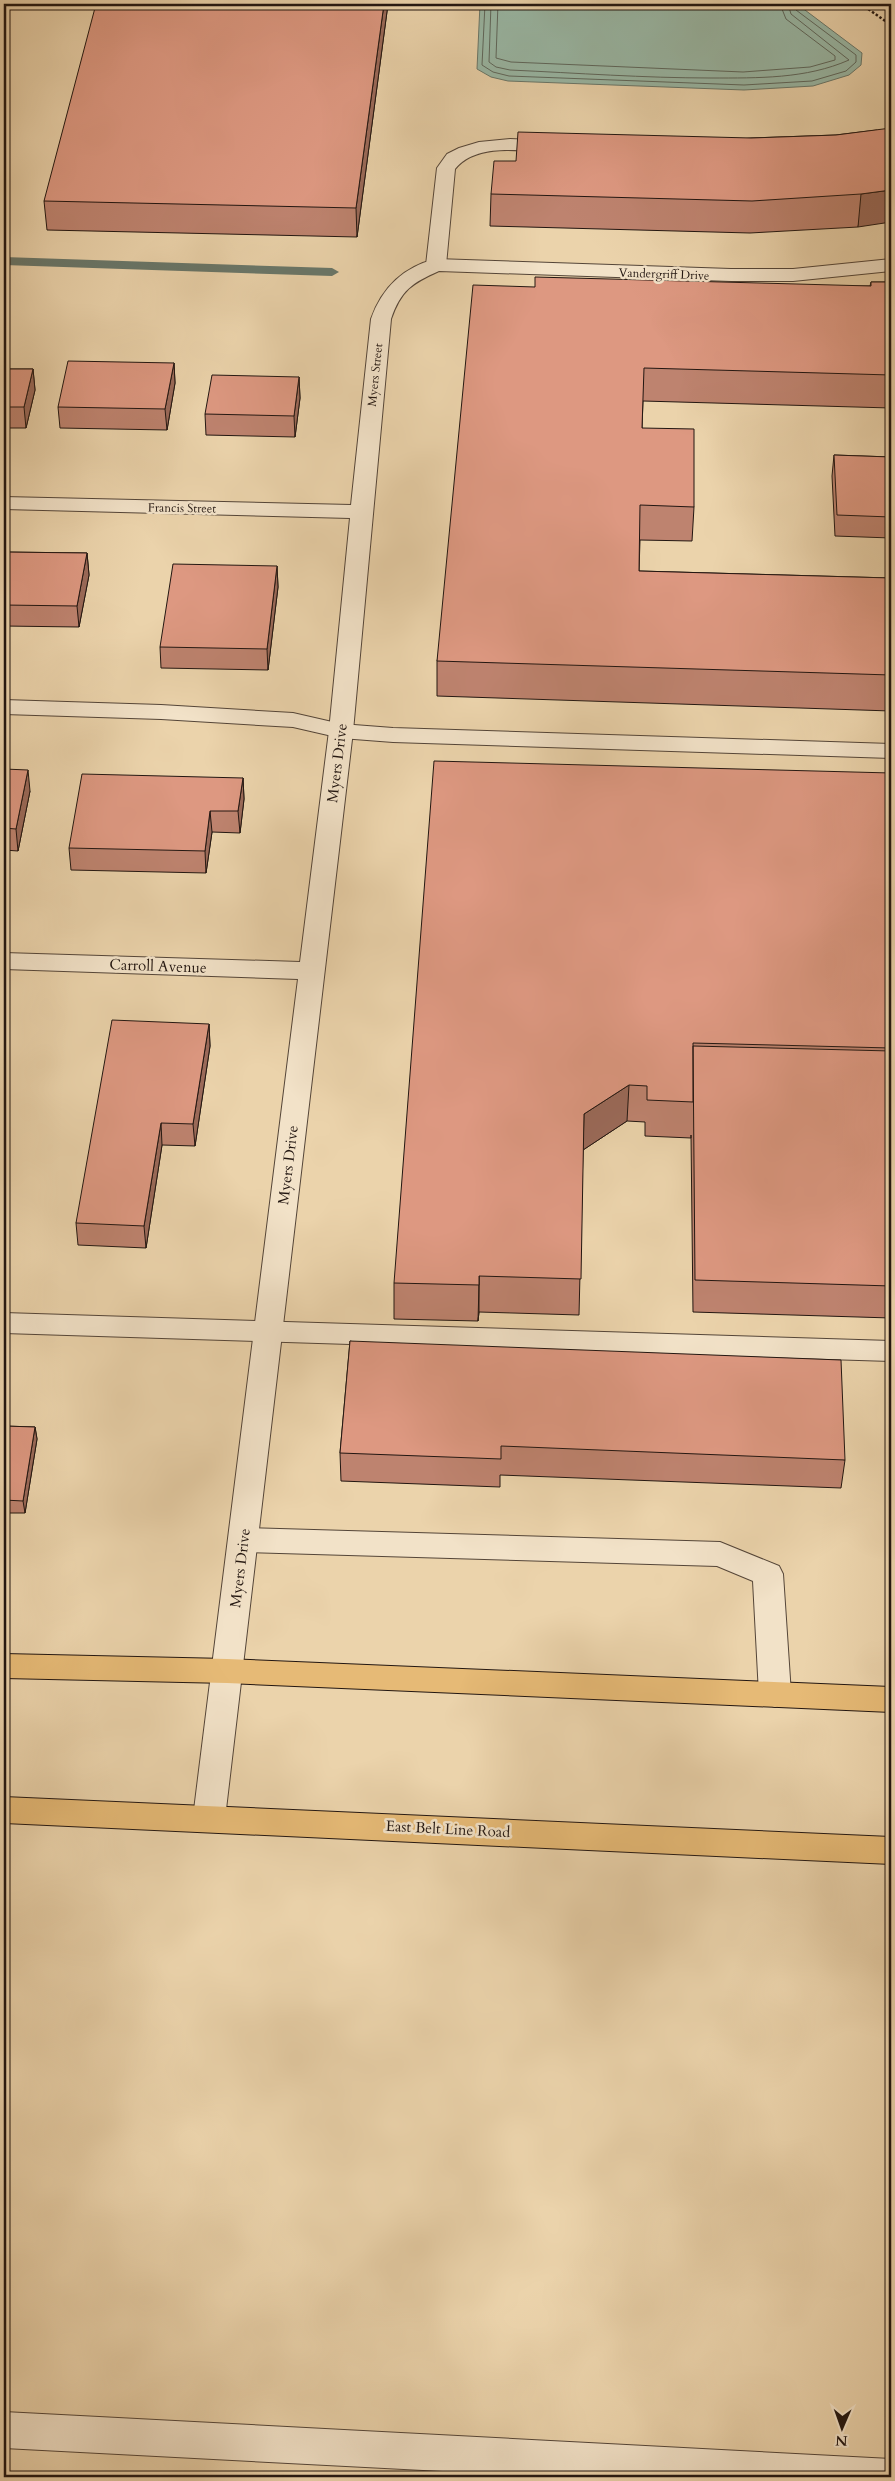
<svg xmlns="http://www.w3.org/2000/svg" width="895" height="2481" viewBox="0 0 895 2481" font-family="Cardo,serif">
<rect width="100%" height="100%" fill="#ebd3ab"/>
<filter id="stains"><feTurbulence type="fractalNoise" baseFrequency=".004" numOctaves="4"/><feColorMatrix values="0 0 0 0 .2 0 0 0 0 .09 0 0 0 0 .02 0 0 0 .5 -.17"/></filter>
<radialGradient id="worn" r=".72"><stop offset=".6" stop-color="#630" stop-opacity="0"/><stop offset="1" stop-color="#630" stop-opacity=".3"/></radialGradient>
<path fill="#99b8a6" stroke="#69776a" d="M480,4h317l65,49 -1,12 -12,10 -36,11 -69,4 -236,-9 -17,-4 -14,-8z"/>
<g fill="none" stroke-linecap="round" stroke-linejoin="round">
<path stroke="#5e675c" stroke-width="1" d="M485,4l-3,61 11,7 16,4 235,9 68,-4 34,-10 10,-9v-7l-60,-45 -2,-6
M491,4l-2,58 7,5 14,3c67,3 134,8 201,8 47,0 95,1 138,-18l-58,-46 -3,-10
M498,4l-2,54 15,4 232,10 67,-5 25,-7v-4l-49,-37 -6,-15"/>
<path fill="#69776a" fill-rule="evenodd" d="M4,257l328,11 7,4 -7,4 -328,-11z"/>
<defs>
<path id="service" d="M510,139l43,2 7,2 2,4 -2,4 -7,2c-30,-2 -76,-11 -98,16l-9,96 -3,4h-14l-3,-4 11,-97 10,-14 12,-6 20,-6z
M4,700l157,5 132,8 48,11 52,4 498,16v14l-498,-16 -52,-4 -48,-11 -132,-8 -157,-5z
M4,1313l887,28v20l-887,-28z
M244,1528l476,14 59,24 4,8 8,120 -5,9 -11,4 -11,-4 -5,-9 -6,-113 -36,-15 -473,-14 -11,-4 -4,-8 4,-8z
M4,2412l887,47v18h-335l-552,-29z"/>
<path id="minor" d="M436,259l295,10h62l98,-10v12l-98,10h-62l-292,-10c-27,12 -38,19 -48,48l-38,412 -128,1087 -5,9 -11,4 -11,-4 -5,-9 105,-839 -294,-10v-16l296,9 29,-231 21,-213 -346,-9v-12l347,8 20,-186c11,-31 32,-52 65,-60z"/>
<path id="primary" d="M4,1654l223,5 664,28v25l-664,-29 -223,-5z
M4,1797l887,40v27l-887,-41z"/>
</defs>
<use href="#service" stroke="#544538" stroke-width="2"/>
<use href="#minor" stroke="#544538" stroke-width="2"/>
<use href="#primary" stroke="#221611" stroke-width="2"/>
<path stroke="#221611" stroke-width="2.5" stroke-dasharray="2.5 2" stroke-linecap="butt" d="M861,4l30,21"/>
<use href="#service" fill="#f2e2c8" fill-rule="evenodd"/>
<use href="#minor" fill="#f2e2c8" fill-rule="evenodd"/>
<use href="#primary" fill="#e6ba76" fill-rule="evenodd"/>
</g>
<path fill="#be836f" stroke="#221611" d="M388,4l-31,233 -310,-7 -3,-29z
M877,130l-19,97 -108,6 -260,-7 1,-32 25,-33 235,-23 85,-3z
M871,282h20v126l-248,-7 -1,27 52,79 -2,34 -52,-1 -1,31 252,7v133l-454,-15v-35l98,-374 335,-1z
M174,363l1,20 -8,47 -107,-2 -2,-21z
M4,369h29l2,21 -9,38h-22z
M299,377l1,21 -5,39 -89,-2 -1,-21z
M834,455l57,2v81l-56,-2 -3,-60z
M4,552l83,1 2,22 -10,52 -75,-1z
M277,566l1,21 -10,83 -107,-2 -1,-21z
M4,769l26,22 -12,60 -14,-1z
M891,773v545l-198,-6 -2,-177v3l-46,-2v-14l-18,-1 -44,29 -4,165 -100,-3 -1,9 -84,-2v-36z
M243,778l1,21 -4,34 -28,-1 -6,41 -135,-3 -2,-22z
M209,1024l1,22 -15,100 -33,-1 -16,103 -68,-3 -2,-22z
M350,1341l495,119 -4,28 -341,-13v12l-159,-6 -1,-28z
M4,1426l31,1 2,12 -12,74h-21z"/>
<path fill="#9b6a5a" stroke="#221611" d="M384,4h4l-31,233 -1,-29z
M891,190v32l-33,5 3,-33z
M174,363l1,20 -8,47 -2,-21z
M33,369l2,21 -9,38 -2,-21z
M299,377l1,21 -5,39 -1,-21z
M87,553l2,22 -10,52 -2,-21z
M277,566l1,21 -10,83 -1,-21z
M28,770l2,21 -12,60 -2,-22z
M243,778l1,21 -4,34 -2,-22z
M210,811l2,21 -6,41 -1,-22z
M209,1024l1,22 -15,100 -2,-22z
M629,1085l-2,36 -44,29 1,-36z
M161,1123l1,22 -16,103 -2,-22z
M479,1276v36l-1,9 1,-36z
M35,1427l2,12 -12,74 -2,-12z"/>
<path fill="#dd9881" stroke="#221611" d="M96,4h288l-28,204 -312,-7z
M891,128v62l-30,4 -109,7 -261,-7 3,-33h22l2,-29 233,6 85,-3z
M535,277l336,9v-4h20v93l-247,-7 -2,60 52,1v78l-54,-2 -1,66 252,7v97l-454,-14 36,-376 62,2z
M68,361l106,2 -9,46 -107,-2z
M4,369h29l-9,38h-20z
M212,375l87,2 -5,39 -89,-2z
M834,455l57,2v60l-54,-2z
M4,552l83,1 -10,53 -73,-1z
M173,564l104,2 -10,83 -107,-2z
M434,761l457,12v275l-198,-5v59l-46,-2v-14l-18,-1 -45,29 -3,165 -102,-3v9l-85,-2z
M4,769l24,1 -12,59 -12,-1z
M82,774l161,4 -5,33h-28l-5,40 -136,-3z
M112,1020l97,4 -16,100 -32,-1 -17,103 -68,-3z
M693,1046l198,5v235l-196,-6z
M350,1341l491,19 4,100 -344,-14v13l-161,-6z
M4,1426l31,1 -12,74 -19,-1z"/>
<g text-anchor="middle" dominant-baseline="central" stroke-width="5" stroke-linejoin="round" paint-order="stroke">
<g font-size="12" fill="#221611" stroke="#f2e2c8">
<text transform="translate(664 274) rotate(2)">Vandergriff Drive</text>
<text transform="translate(375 375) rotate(-84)">Myers Street</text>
<text transform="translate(182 508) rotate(1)">Francis Street</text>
</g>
<g font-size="15" fill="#221611" stroke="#f2e2c8">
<text transform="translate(337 763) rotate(-83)">Myers Drive</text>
<text transform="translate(158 966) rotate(2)">Carroll Avenue</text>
<text transform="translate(288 1165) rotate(-83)">Myers Drive</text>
<text transform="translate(240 1568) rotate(-83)">Myers Drive</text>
<text transform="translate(448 1829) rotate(3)">East Belt Line Road</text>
</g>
</g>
<rect width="895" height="2481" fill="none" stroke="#ebd3ab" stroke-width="20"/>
<rect x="5" y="5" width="885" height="2471" fill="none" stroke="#221611" stroke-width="2.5"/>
<rect x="10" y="10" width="875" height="2461" fill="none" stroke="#221611"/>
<g transform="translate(842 2428) rotate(182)" stroke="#f2e2c8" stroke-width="4" paint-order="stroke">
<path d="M0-4L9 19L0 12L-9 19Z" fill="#221611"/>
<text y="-8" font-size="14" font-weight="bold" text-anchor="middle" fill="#221611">N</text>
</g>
<rect width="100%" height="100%" filter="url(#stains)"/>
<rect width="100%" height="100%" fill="url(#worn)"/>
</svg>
